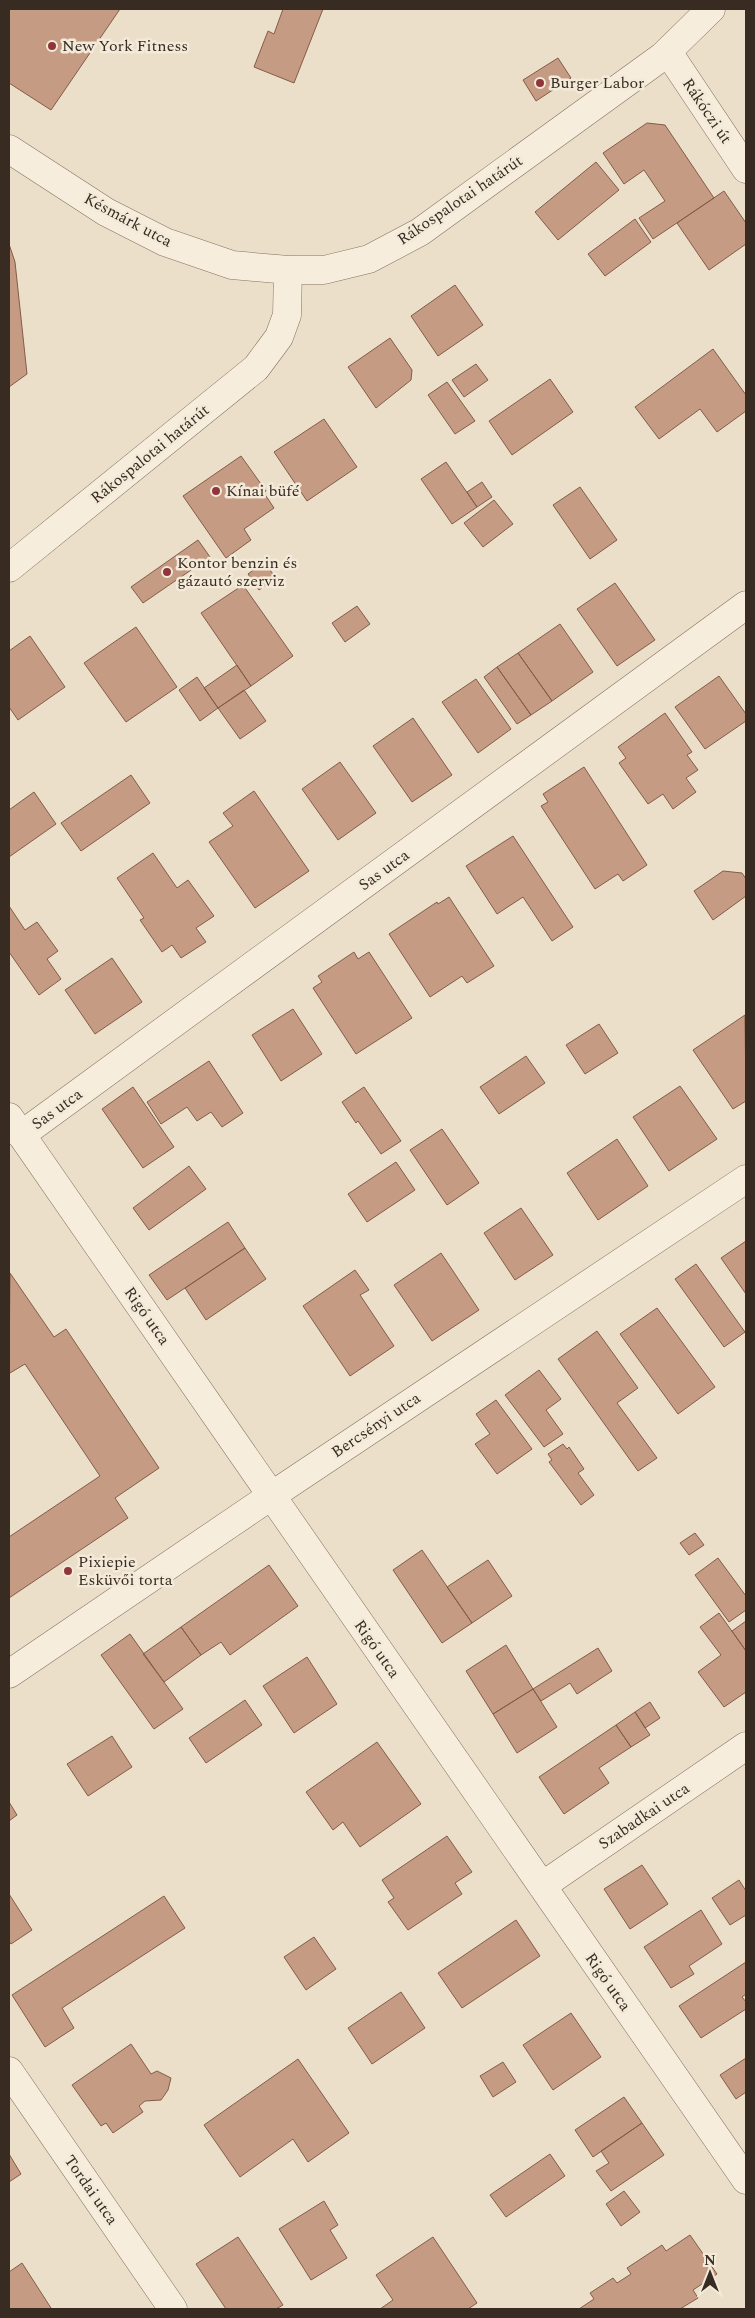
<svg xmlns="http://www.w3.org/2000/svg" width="755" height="2318" viewBox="0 0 755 2318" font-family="Spectral,serif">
<rect width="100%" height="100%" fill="#ebdfca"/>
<path fill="#c59b84" stroke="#835c48" d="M9,9h111l-69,101 -42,-27z
M283,9h40l-29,74 -40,-16 14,-36 6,3z
M558,58l13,20 -35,23 -13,-21z
M647,123l18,2 49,73 -61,41 -14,-21 26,-17 -21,-31 -20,14 -21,-31z
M596,162l23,28 -61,50 -23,-28z
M724,191l22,32v21l-37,26 -32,-47z
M635,219l16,23 -46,34 -17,-22z
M9,244l6,18 12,112 -18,13z
M455,285l28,40 -45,31 -27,-40z
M390,338l22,32 -1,10 -35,28 -28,-41z
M713,349l33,46v16l-29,21 -17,-23 -41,30 -24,-32z
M476,364l12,16 -24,17 -12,-17z
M550,379l23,33 -61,43 -23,-34z
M447,382l28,39 -20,13 -27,-39z
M324,419l33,48 -50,34 -33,-49z
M241,456l25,35 -2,2 10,15 -30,21 7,11 -25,18 -43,-62z
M446,462l31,45 -25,17 -31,-45z
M482,482l10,15 -15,10 -10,-15z
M580,487l37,53 -27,19 -37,-54z
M494,500l19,24 -30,23 -19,-24z
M198,540l12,17 -67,46 -12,-16z
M264,562l12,16 -17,12 -11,-16z
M615,583l40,57 -38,26 -40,-57z
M243,585l50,71 -42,30 -50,-73z
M357,606l13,18 -25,18 -13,-19z
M560,624l33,48 -41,29 -34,-48z
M136,627l41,60 -51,35 -42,-59z
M30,636l35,51 -47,33 -9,-13v-56z
M518,653l34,48 -21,14 -34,-48z
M237,665l14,21 -33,22 -14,-20z
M497,667l34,48 -14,9 -33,-47z
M719,676l27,38v7l-41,28 -30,-42z
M197,677l21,31 -18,13 -21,-31z
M476,679l35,50 -33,24 -36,-51z
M244,690l22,31 -26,18 -22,-31z
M665,713l27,39 -5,3 11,15 -12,8 10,14 -23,17 -10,-15 -15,10 -29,-41 7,-5 -8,-11z
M413,718l39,57 -40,27 -39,-56z
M340,762l36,51 -38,27 -36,-51z
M584,767l63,98 -24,16 -5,-7 -23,15 -54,-83 7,-4 -5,-8z
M131,775l19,28 -69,48 -20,-28z
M254,791l55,80 -54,37 -46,-66 24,-16 -10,-13z
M34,792l22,32 -47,33v-47z
M513,836l60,91 -21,14 -29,-44 -26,17 -31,-48z
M153,853l24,35 11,-8 26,36 -18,12 10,14 -25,16 -9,-13 -10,7 -22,-32 4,-2 -27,-40z
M723,871l19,2 4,6v17l-33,24 -19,-29z
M449,897l45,69 -27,17 -5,-7 -32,21 -41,-63 48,-32 1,2z
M9,906l16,24 12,-8 21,29 -11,8 14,20 -22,16 -30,-43z
M354,952l4,7 11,-7 43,66 -56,36 -43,-66 9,-6 -4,-6z
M112,958l30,44 -47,32 -30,-44z
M293,1009l29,45 -41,27 -29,-46z
M745,1015l1,86 -13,8 -40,-59z
M599,1024l19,29 -33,21 -19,-29z
M526,1056l19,27 -46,31 -19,-27z
M209,1061l34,52 -21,14 -11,-15 -14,9 -10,-14 -26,17 -14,-22z
M680,1086l37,53 -48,32 -36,-54z
M133,1087l41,60 -31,21 -41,-59z
M364,1087l37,54 -20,13 -23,-33 -2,2 -14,-21z
M442,1129l37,54 -32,22 -37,-55z
M617,1139l31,47 -50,34 -31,-47z
M396,1162l19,28 -48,32 -19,-28z
M189,1166l17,23 -57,41 -16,-22z
M521,1208l32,47 -38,25 -31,-47z
M228,1222l17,26 -78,52 -18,-25z
M746,1241v53l-25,-36z
M245,1248l21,31 -60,41 -21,-32z
M441,1253l38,57 -47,31 -38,-56z
M696,1264l49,68 -21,15 -49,-68z
M355,1270l14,20 -9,5 34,51 -44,30 -47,-70z
M10,1273l44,64 12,-8 93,139 -44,30 13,20 -119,80v-61l91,-61 -75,-112 -15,9 -1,-2z
M657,1308l58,79 -37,27 -58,-80z
M597,1331l41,57 -21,15 40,55 -19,13 -80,-112z
M539,1370l22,29 -15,11 17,24 -19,13 -39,-52z
M496,1400l36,49 -35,25 -22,-30 15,-10 -14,-20z
M563,1444l4,5 2,-2 15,22 -6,4 16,22 -13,10 -32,-43 3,-2 -4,-6z
M695,1533l9,12 -15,10 -9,-12z
M422,1550l50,73 -30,20 -49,-73z
M718,1558l28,38v14l-17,12 -34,-47z
M488,1560l24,36 -40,27 -25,-36z
M269,1565l29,41 -68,49 -9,-13 -20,13 -20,-28z
M719,1613l27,38v41l-22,15 -26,-35 23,-17 -21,-28z
M746,1621v30l-14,-20z
M181,1627l20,28 -37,27 -21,-28z
M130,1634l53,75 -29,20 -53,-74z
M506,1645l27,44 -40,25 -27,-43z
M598,1648l14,23 -35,23 -7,-11 -29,18 -8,-12z
M307,1657l30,47 -43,29 -31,-47z
M533,1689l24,38 -40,26 -24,-39z
M245,1700l17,25 -56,38 -17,-25z
M650,1702l10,16 -15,10 -10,-16z
M635,1712l15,23 -19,12 -15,-22z
M616,1725l15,22 -32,21 10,15 -45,31 -25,-37z
M112,1736l20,31 -44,29 -21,-32z
M377,1742l44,62 -61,43 -17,-25 -10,8 -27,-38z
M9,1802l8,13 -8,6z
M447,1836l25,36 -17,11 7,11 -54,36 -20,-28 6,-4 -12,-18z
M642,1865l26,39 -38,25 -26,-40z
M739,1880l7,11v24l-16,10 -18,-27z
M9,1894l23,36 -21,14 -2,-3z
M164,1896l21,32 -123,80 12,20 -29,19 -33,-52z
M701,1910l21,34 -33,22 5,8 -23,14 -27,-41z
M516,1920l24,36 -78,52 -24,-35z
M314,1937l22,32 -30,21 -22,-33z
M746,1962v32l-4,3 4,5v7l-45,29 -22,-32z
M401,1992l24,36 -53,36 -24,-36z
M571,2013l30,44 -48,33 -30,-45z
M131,2044l20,30 6,-3 14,7 -3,12 -7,10 -16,1 -6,5 4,6 -30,21 -7,-10 -5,3 -29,-41z
M746,2058v34l-10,7 -16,-24z
M298,2059l51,74 -41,29 -15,-23 -53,38 -36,-52z
M503,2062l13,20 -23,15 -13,-21z
M624,2097l18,26 -49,34 -18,-27z
M642,2123l22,32 -53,36 -15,-20 13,-8 -8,-12z
M9,2154l12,20 -12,8z
M550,2154l15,22 -59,41 -16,-22z
M624,2191l16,21 -19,14 -15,-22z
M324,2201l14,24 -8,5 17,28 -36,22 -32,-51z
M690,2235l27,39 -24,16 5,8 -18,11h-101l15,-10 -4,-6 23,-15 4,5 14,-9 -4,-6 35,-23 4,6z
M238,2237l45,68 -7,4h-50l-30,-45z
M433,2237l44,66 -9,6h-88l13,-9 -17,-25z
M22,2263l29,45 -2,1h-40v-37z"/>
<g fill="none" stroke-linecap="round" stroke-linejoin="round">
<defs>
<path id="minor" d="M9,1117l737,1063
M21,1135l725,-530
M9,1674l262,-178 475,-317
M542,1886l204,-140
M9,2071l164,238"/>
<path id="tertiary" d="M668,52l78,117
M9,149l97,63 59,30 67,23 56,5h36l45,-11 51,-27 243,-176 48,-47
M9,568l247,-200 23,-31 8,-22 1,-45"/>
</defs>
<use href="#minor" stroke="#867260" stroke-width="29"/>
<use href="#tertiary" stroke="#867260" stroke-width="29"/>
<use href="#minor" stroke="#f6eddd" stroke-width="28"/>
<use href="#tertiary" stroke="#f6eddd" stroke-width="28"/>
</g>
<g fill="#8f353b" stroke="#f3ead9" stroke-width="2">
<circle cx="52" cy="46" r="5"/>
<circle cx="540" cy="83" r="5"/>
<circle cx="216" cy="491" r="5"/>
<circle cx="167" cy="572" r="5"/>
<circle cx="68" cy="1571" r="5"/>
</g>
<g text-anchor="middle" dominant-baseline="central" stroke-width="5" stroke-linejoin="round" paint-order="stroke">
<g font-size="16" fill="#382b22" stroke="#f3ead9" text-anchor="start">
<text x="62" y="46">New York Fitness</text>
<text x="550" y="83">Burger Labor</text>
<text x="226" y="491">Kínai büfé</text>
<text x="177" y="563">Kontor benzin és<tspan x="177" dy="18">gázautó szerviz</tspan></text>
<text x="78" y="1562">Pixiepie<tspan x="78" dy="18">Esküvői torta</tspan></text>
</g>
<g font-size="16" fill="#382b22" stroke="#f3ead9">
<text transform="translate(707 111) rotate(56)">Rákóczi út</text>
<text transform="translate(460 200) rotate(-34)">Rákospalotai határút</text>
<text transform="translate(128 220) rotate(28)">Késmárk utca</text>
<text transform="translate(150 454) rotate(-39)">Rákospalotai határút</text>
<text transform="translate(384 870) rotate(-36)">Sas utca</text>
<text transform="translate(57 1109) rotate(-36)">Sas utca</text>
<text transform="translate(147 1316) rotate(55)">Rigó utca</text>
<text transform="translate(376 1425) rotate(-34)">Bercsényi utca</text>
<text transform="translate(377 1649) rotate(55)">Rigó utca</text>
<text transform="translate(644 1816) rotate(-34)">Szabadkai utca</text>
<text transform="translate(608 1982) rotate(55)">Rigó utca</text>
<text transform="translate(91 2190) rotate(55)">Tordai utca</text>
</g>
</g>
<rect width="755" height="2318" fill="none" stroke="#382b22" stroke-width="20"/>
<g transform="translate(710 2273)" stroke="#f3ead9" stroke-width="4" paint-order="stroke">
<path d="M0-4L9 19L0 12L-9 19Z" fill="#382b22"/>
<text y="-8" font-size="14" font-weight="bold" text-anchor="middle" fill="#382b22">N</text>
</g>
</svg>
